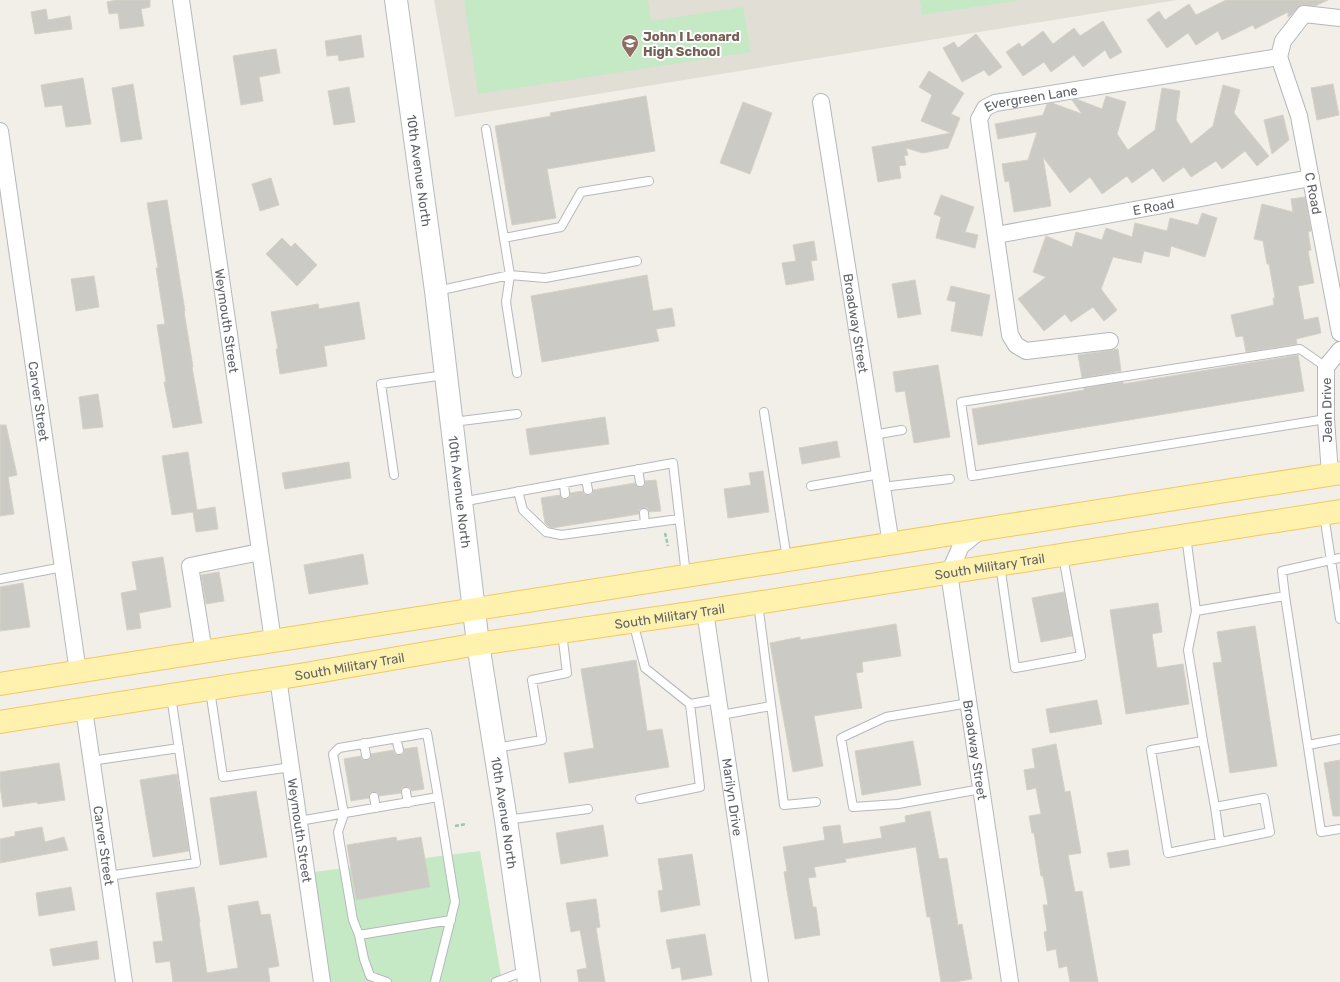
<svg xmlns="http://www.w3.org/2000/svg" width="1340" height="982" viewBox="0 0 1340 982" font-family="Rubik,sans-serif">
<rect width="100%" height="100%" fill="#f1efe8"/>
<path fill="#e1ded6" d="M434,0h743l-722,117z"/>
<path fill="#c5e8c5" d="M464,0h184l3,21 92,-14 8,45 -273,42z
M920,0h101l-99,15z
M480,851l22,131h-180l-16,-109z"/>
<path fill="#cccac5" stroke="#d6d1c6" d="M116,0h34v7l-9,2 3,17 -24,3 -2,-16 -9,1 -2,-12z
M1226,0h102l-13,6 -14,-1 -11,11 -2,1v-5l-33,17 -2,-4 -31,15 -4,-9 -22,14 -8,-12 -21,15 -20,-28 12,-9 6,9 24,-16 7,11z
M46,9l2,11 22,-4 2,13 -37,5 -4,-22z
M1103,21l19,31 -12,7 -5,-9 -22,17 -9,-12 -23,17 -7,-10 -21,14 -17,-24 13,-9 3,4 21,-16 10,13 21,-16 6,8z
M976,34l26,33 -13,9 -5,-6 -22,12 -19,-34 11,-6 4,6z
M361,35l3,22 -25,4 -1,-6 -11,1 -2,-15z
M276,49l4,24 -21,4 4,24 -22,4 -8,-49z
M929,71l35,22 -13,21 9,4 -12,30 -25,5 -17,-5 2,7 -4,1 2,9 -7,1 2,12 -23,4 -6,-35 79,-14 -30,-12 11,-26 -13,-8z
M83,78l8,46 -25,3 -4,-22 -17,2 -4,-22z
M133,84l9,55 -21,3 -9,-54z
M1333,84l6,31 -22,5 -6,-32z
M1223,85l17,5 -6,23 35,43 -12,10 -12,-15 -23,18 -6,-8 -25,16 -7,-10 -21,15 -10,-14 -21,15 -5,-7 -25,18 -12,-17 -20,16 -27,-36 8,49 -37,6 -5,-31 -4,1 -3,-18 26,-4 9,-28 -39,7 -3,-15 48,-9 4,-11 5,-1 30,11 -10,-14 4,-1 26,10 4,-13 20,6 -9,32 11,16 27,-20 7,-42 18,3 -4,29 15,24 22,-18z
M349,87l6,35 -21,3 -6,-34z
M646,96l9,55 -108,18 9,49 -44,7 -17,-99 56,-10 -1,-3z
M743,102l29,11 -22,61 -30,-11z
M1283,115l6,25 -17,14 -8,-34z
M271,178l8,27 -19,6 -8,-27z
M941,195l33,12 -9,25 13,3 -3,13 -39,-10 5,-21 -7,-3z
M1305,197l6,34 -3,1 3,18 -3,1 6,32 -16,3 6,34 14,-3 3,16 -25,6 1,5 -51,8 -3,-16 -7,1 -5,-22 43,-10 -1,-7h2l-6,-34h-2l-4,-23 -9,-2 8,-35 31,8 -2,-13z
M167,200l18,111h-1l9,56h-1l10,56 -29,5 -9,-46h2l-9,-57 8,-1 -9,-56h2l-11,-65z
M1202,213l15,5 -12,39 -34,-11 -2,11 -25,-6 -3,12 -28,-6 -12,32 16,21 -13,11 -11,-14 -22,15 -6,-8 -21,17 -26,-32 28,-22 -13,-5 13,-36 26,11 4,-15 26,8 4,-12 26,9 3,-14 32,8 3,-13 28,7z
M282,238l9,9 4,-4 22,22 -20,21 -31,-32z
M814,241l3,19 -6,1 3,19 -28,5 -4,-22 14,-2 -3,-16z
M647,275l6,36 19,-3 3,18 -19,3 3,12 -117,21 -11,-66z
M94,276l5,31 -23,4 -5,-32z
M915,280l6,34 -23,4 -6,-34z
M951,286l39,9 -8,41 -31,-5 5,-29 -9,-2z
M359,302l6,37 -41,7 3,20 -47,8 -4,-25h2l-7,-37 47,-8 1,5z
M1118,349l3,22 -39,7 -4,-23z
M1298,355l6,36 -326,54 -6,-36 112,-19v-2l39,-6v2z
M938,365l12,72 -36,6 -9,-52 -9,1 -3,-20z
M98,394l5,33 -20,2 -4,-32z
M605,417l4,27 -79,11 -4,-26z
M0,425h6l11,50 -9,2 6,37 -14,2z
M837,441l3,16 -38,7 -3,-16z
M188,452l9,58 18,-3 3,22 -22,3 -3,-20 -21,3 -10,-59z
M349,462l2,16 -66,11 -3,-16z
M763,471l6,41 -41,6 -4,-29 27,-4 -2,-12z
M656,480l5,31 -12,1 -2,-4h-4l-4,2v4l-87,14 -3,-1 -4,-4 -4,-25 19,-3 2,4h4l4,-2v-4l13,-2 1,3 5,1 3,-1 1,-4 42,-7 3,4h3l4,-3v-3z
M363,554l5,30 -59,10 -5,-29z
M163,557l8,50 -32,6 2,15 -14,2 -6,-37 16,-3 -5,-28z
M219,572l5,29 -18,3 -5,-29z
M23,583l7,44 -30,4v-44z
M1064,592l8,44 -31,6 -9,-44z
M1158,603l4,29 -10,2 5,34 26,-4 6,40 -63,10 -16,-104z
M896,624l5,32 -39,6 1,10 -7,1 6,35 -48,8 9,50 -30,6 -23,-129 30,-6v3z
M1255,626l22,140 -47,7 -17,-110 9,-1 -5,-30z
M636,660l11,71 15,-2 7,38 -100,16 -5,-30 30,-5 -13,-79z
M1097,700l5,24 -52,9 -4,-24z
M913,741l8,44 -59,10 -7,-44z
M1056,744l9,48 5,-1 11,62 -13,2 7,37 7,-1 16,91h-28l-3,-16 -8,2 -3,-19 -9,2 -3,-19 3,-1 -4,-26h5l-5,-29h-2l-7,-43h-2l-3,-17 12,-2 -5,-26 -9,2 -3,-20 11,-2 -3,-19z
M417,747l7,42 -13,2 -1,-3 -5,-1 -3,1 -1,5 -22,3 -1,-3 -5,-1 -3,1 -1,5 -18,3 -7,-42 17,-3 1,3 5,1 3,-1 1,-5 22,-4 2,4 5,1 3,-1 1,-5z
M1340,760v56h-7l-9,-53z
M59,763l6,37 -27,4 -1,-2 -34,5 -3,-21v-14z
M177,774l12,77 -36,6 -13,-77z
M256,791l11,66 -47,8 -10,-67z
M930,811l9,48 8,-1 11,67 4,-1 10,55 -17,3h-14l-11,-65h-3l-11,-70 -71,12 1,3 -32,5 2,10 -8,1 5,29h3l4,28 -25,4 -11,-67 3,-1 -4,-24 42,-7 -2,-13 17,-2 3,19 39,-6 -2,-11 26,-5 -1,-6z
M603,825l5,31 -47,8 -5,-31z
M42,827l3,15 19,-5 4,13 -68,13v-24l15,-3v-4z
M396,837l1,4 24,-4 9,50 -74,13 -9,-55z
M1128,850l2,15 -20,3 -3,-15z
M692,854l8,51 -39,7 -3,-21 5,-1 -5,-31z
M71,887l4,23 -36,6 -3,-23z
M194,887l6,35h-1l8,51 31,-5 -10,-62 30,-5 3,14 9,-1 9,52 -11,2 2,14h-97l-3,-21 -14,2 -3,-21 10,-1 -7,-48z
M596,899l4,28 -4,1 9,54h-26l-2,-12 10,-2 -7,-38 -9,2 -5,-29z
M705,934l7,41 -30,5 -2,-13 -8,2 -6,-29z
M97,941l2,18 -46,7 -3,-17z"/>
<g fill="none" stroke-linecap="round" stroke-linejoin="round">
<defs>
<path id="lane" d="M504,238l57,-11 20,-35 68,-11
M437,291l73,-16 -24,-146
M517,373l-11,-71 4,-27 35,3 92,-17
M764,412l23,147
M1326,419l-354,57 -11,-74 339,-53 26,18
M453,422l64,-8
M873,435l29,-5
M638,469l2,13
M394,475l-13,-91 64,-9
M586,479l2,11
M564,483l1,11
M811,486l69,-12
M882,487l68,-8
M518,491l5,19 23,22 15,3 118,-16
M461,502l212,-39 13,112
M644,513l1,11
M1324,515l16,104
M1186,536l10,75 89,-15 36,236 19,-3
M1000,565l15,103 66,-12 -18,-100
M0,579l63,-12
M1285,596l-3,-25 58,-13
M758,603l26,202 32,-3
M1196,611l-8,39 15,91 -52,9 17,103 102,-21 -6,-34 -49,9 -12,-66
M633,622l12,46 45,36 29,-5
M210,690l13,87 68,-10
M969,703l-83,14 -45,21 12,69 45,-3 83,-15
M721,715l50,-9
M396,738l3,12
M364,743l2,12
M1308,745l32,-6
M496,748l46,-8 -10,-60 35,-7 -5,-40
M91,761l88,-13
M406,792l2,11
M374,797l2,11
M640,799l60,-12 -10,-83
M1215,807l5,35
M506,820l82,-11
M299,821l139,-24 17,105 -20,80
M108,876l88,-13 -25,-167
M359,935l-6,-15 -15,-88 6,-18 -11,-60 6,-6 88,-15 11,64
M387,982l-17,-6 -6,-17 -5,-24 92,-15
M496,982l31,-12"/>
<g id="street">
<path id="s1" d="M181,0l92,641"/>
<path id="s2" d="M1279,57l20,59 41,217"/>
<path id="s3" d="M821,102l70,442"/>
<path id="s4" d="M0,131l78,541"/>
<path id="s5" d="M996,235l315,-57"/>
<path id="s6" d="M1110,341l-84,10 -10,-6 -6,-10 -31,-216 6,-11 10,-5 284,-46 4,-16 21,-27 36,4"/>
<path d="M1330,474l-4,-55v-52l14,-17"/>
<path id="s7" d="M981,530l-20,16 -12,27 61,409"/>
<path id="s8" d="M705,611l55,371"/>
<path d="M204,652l-14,-86 70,-14"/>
<path id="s9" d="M278,678l44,304"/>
<path id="s10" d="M84,709l40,273"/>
</g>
<g id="secondary">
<path id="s11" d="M396,0l40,291 42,353 28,176 23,162"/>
</g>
<g id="primary">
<path d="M0,684l1340,-211"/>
<path id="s12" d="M0,722l305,-48 173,-30 227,-33 635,-100"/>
</g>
</defs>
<use href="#lane" stroke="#b5b8bc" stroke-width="10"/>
<use href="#street" stroke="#b5b8bc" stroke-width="18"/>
<use href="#secondary" stroke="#b6babf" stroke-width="24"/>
<use href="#primary" stroke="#f2c960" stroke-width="24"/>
<path stroke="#9cc7a9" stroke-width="2.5" stroke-dasharray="4 2" stroke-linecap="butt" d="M665,533l3,13
M455,826l12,-2"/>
<use href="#lane" stroke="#fff" stroke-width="8"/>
<use href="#street" stroke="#fff" stroke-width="16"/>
<use href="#secondary" stroke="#fff" stroke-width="22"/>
<use href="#primary" stroke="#fff2af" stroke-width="22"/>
</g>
<defs>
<symbol id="school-pin" viewBox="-11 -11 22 30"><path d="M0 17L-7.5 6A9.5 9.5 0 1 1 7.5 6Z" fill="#8d6e63" stroke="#fff"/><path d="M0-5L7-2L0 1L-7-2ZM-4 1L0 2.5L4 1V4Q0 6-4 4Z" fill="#fff"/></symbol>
</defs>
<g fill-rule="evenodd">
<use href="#school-pin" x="620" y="33" width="20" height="27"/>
</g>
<g text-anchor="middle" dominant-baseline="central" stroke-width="4" stroke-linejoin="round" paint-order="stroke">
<g font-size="13" font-weight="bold" fill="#785e54" stroke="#fff" text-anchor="start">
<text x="643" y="36">John I Leonard<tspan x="643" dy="15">High School</tspan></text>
</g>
<g font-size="13" fill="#5f6368" stroke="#fff">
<text stroke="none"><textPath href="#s6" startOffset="386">Evergreen Lane</textPath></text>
<text stroke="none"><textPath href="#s11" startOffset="172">10th Avenue North</textPath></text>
<text stroke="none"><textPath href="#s2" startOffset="141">C Road</textPath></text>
<text stroke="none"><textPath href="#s5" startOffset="160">E Road</textPath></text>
<text stroke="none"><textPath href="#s1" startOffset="324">Weymouth Street</textPath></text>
<text stroke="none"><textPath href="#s3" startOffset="224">Broadway Street</textPath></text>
<text stroke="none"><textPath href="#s4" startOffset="273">Carver Street</textPath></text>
<text transform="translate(1327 410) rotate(-91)">Jean Drive</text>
<text stroke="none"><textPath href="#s11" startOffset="496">10th Avenue North</textPath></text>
<text stroke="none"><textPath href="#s12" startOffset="1002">South Military Trail</textPath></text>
<text stroke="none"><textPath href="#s12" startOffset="678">South Military Trail</textPath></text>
<text stroke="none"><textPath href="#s12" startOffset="354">South Military Trail</textPath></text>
<text stroke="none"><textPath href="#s7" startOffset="234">Broadway Street</textPath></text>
<text stroke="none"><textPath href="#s8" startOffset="188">Marilyn Drive</textPath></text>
<text stroke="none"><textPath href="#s11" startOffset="820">10th Avenue North</textPath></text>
<text stroke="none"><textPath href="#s9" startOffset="154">Weymouth Street</textPath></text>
<text stroke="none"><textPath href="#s10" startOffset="138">Carver Street</textPath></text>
</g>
</g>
</svg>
